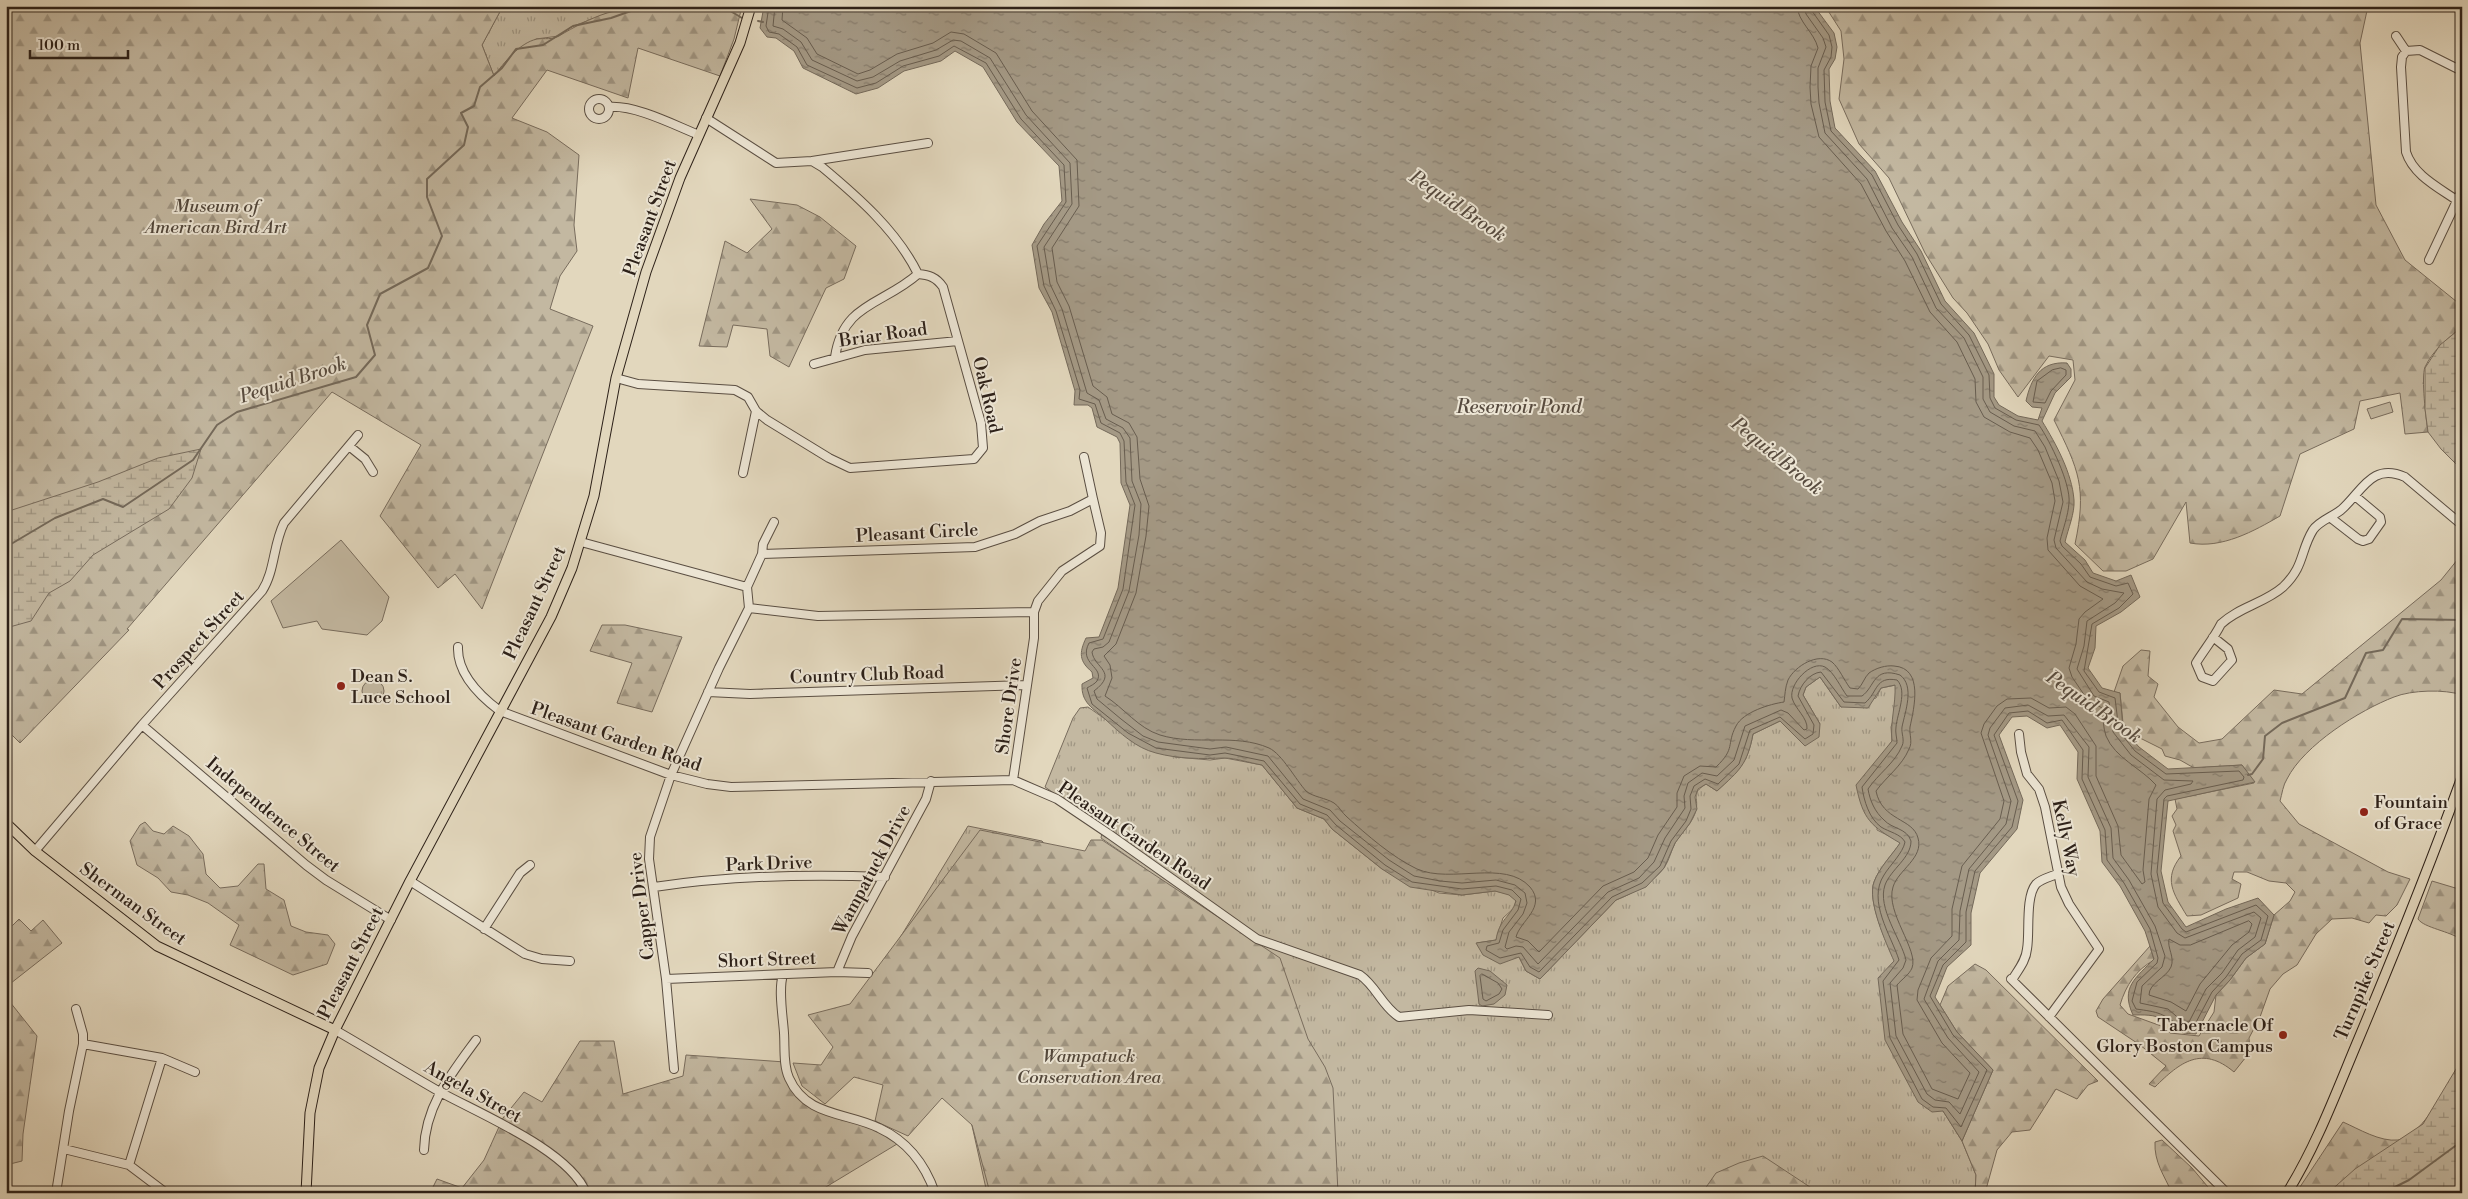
<svg xmlns="http://www.w3.org/2000/svg" width="2468" height="1199" viewBox="0 0 2468 1199" font-family="'Libre Bodoni',serif">
<defs>
<pattern id="grass-tufts" width="24" height="20" patternUnits="userSpaceOnUse" patternTransform="scale(1.25)"><rect width="24" height="20" fill="#c3b8a1"/><path d="M3 7l-1-3M5 7V3M7 7l1-3M15 17l-1-3M17 17v-4M19 17l1-3" fill="none" stroke="#9f9582"/></pattern>
<pattern id="forest-firs" width="22" height="20" patternUnits="userSpaceOnUse" patternTransform="scale(1.25)"><rect width="22" height="20" fill="#c3b8a1"/><path d="M5 1l3.5 6h-7zM16 11l3.5 6h-7z" fill="#9f9582"/></pattern>
<pattern id="wetland-marsh" width="20" height="14" patternUnits="userSpaceOnUse" patternTransform="scale(1.25)"><rect width="20" height="14" fill="#c3b8a1"/><path d="M1 5h8M5 5V1M11 12h8M15 12V8" fill="none" stroke="#9f9582"/></pattern>
<pattern id="water-ripples" width="26" height="14" patternUnits="userSpaceOnUse" patternTransform="scale(1.25)"><rect width="26" height="14" fill="#a49985"/><path d="M2 4q2-2 4 0t4 0M15 11q2-2 4 0t4 0" fill="none" stroke="#867c6c"/></pattern>
</defs>
<rect width="100%" height="100%" fill="#e2d7bd"/>
<filter id="stains"><feTurbulence type="fractalNoise" baseFrequency=".004" numOctaves="4"/><feColorMatrix values="0 0 0 0 .2 0 0 0 0 .09 0 0 0 0 .02 0 0 0 .5 -.17"/></filter>
<radialGradient id="worn" r=".72"><stop offset=".6" stop-color="#630" stop-opacity="0"/><stop offset="1" stop-color="#630" stop-opacity=".3"/></radialGradient>
<path fill="url(#grass-tufts)" stroke="#786c5d" d="M503,6h146l-8,3 -33,4 -37,14 -12,9 -23,3 -28,20 -14,17 -12,-31z
M1820,677l21,30 35,-9 5,-10 15,-3v26l-5,16 1,14 -11,16 -4,73 24,12c-9,13 -22,26 -27,40 -7,18 12,61 21,79l48,150 19,30 14,34 -1,18h-988l-36,-162 -123,25 140,-230 74,15 131,130 -26,-101 -46,-32 2,-11 -58,-40 28,-69 7,-10 8,-1 17,12 70,38 35,3 15,-2 37,7 35,43 27,11 8,10 50,40 57,24 23,2 33,-4 14,3 7,6 -2,8 -11,10 -7,22 -19,3 42,14 7,14 14,8 76,-79c14,-5 39,-19 48,-32 5,-7 7,-17 11,-25 7,-11 18,-20 21,-33 3,-13 -6,-16 10,-26l11,7c21,-20 31,-28 36,-57l27,-13 11,11 29,-8 -17,-29 3,-8z
M362 691a11 11 0 1 1 22 0a11 11 0 1 1-22 0Z"/>
<path fill="url(#forest-firs)" stroke="#786c5d" d="M6,6h497l-21,39 12,31c10,-13 25,-33 43,-37 8,-1 15,1 22,-3 15,-9 32,-18 48,-23 14,-4 29,-2 42,-7h93l-8,33 -14,37 -82,-28 -10,50 -81,-28 -35,48 35,14 32,23 -5,70 3,26 -17,25 -10,33 43,17 -111,283 -27,-35 -17,14 -58,-72 41,-71 -89,-53 -205,237 2,1 -109,113 -14,-14z
M1825,6h543l-8,37 16,162 29,55 57,46v21c-14,11 -29,23 -37,40 -4,11 1,52 3,65l-23,2 -5,-41 -40,8 -6,28 -54,25 -20,62c-26,15 -58,33 -90,27l-4,-41 -33,57 -27,12h-23l-28,-27c12,-56 4,-74 -21,-124l21,-40 -2,-20 -24,-4 -31,41 -19,-27 -11,-26 -21,-31 -14,-15 -28,-45 -36,-75 -30,-34 -20,-45 5,-40 -3,-28z
M750,199l47,6 23,12 36,29 -12,33 -18,9 -37,79 -19,-11 -3,-27 -34,-4 -6,22 -28,-1 26,-105 22,12 25,-24z
M2462,554v141c-17,-6 -51,-5 -68,2 -34,13 -90,48 -107,82 -4,6 -5,15 -7,22l19,23 89,48 22,7 -13,26 -11,11 -10,-1 -7,8 -17,-5 -20,1 -16,15 -19,31 -14,9 -13,15 -10,28 -11,21 1,14 -16,20c-32,-27 -54,-10 -79,15l-6,-3 17,-18 -26,-21 -42,-28 -2,-6 7,-12 47,-53 4,14c-18,10 -28,25 -34,45l8,9 36,13 6,6 29,3 15,-24 2,-17 14,-15 16,-22 19,-14 9,-29 16,-14 5,-9 -9,-9 -17,-2 -22,-9h-13l-2,7 9,5 -3,14 -37,17 -14,1c-14,-23 -24,-37 -6,-60l-8,-25 3,-6 -4,-9 5,-7 -2,-10 79,-16 -12,-18 -48,3 -14,-8 -15,-4 -3,-7 -24,-12 -15,-14 -3,-30 -6,-1 9,-26 18,-16 9,1 -2,25 10,8 -4,13 24,30 21,16 23,-4 52,-49 28,4 139,-114z
M602,625h23l57,12 -30,75 -35,-9 15,-40 -42,-12z
M145,822l8,9 11,3 9,-8 16,10 14,18 3,20 14,14 18,-2 20,-22h6l2,25 18,11 7,26 15,6 22,3 7,9 -8,20 -34,11 -63,-30 9,-20 -31,-22 -20,-8 -17,-3 -13,-14 -21,-13 -7,-24 10,-16z
M980,830l105,21 6,-11h11l178,118 28,81 17,28 8,21 5,105h-348l-18,-68 -30,-27 -34,38 -33,-15 8,-36 -29,-8 -29,27 -23,-18 -9,-23 28,2 12,-18 -25,-32 42,-11z
M2432,881l30,9v50c-12,-9 -38,-12 -44,-21z
M19,919l12,12 12,-11 19,23 -56,44v-55z
M1975,964l11,6 112,111 -10,4 -11,14 -21,-10 -26,41 -18,2 -15,18 -12,43h-10l1,-18 -14,-34 31,-71 -36,-38 -17,-27 8,-19z
M6,997l31,39 -14,98 -1,27 -16,4z
M580,1041h34l9,53 60,-18 3,-21 99,7 18,37 54,21 45,21 -86,52h-386l7,-14 25,9 22,-28 19,-42 21,-26 18,10z
M2462,1059v134h-166l47,-71c16,7 37,20 55,18 26,-4 52,-60 64,-81z
M2162,1140l30,28 21,25h-41c-8,-18 -18,-31 -17,-51z
M1763,1156l56,37h-117l14,-20 23,-10z"/>
<path fill="url(#wetland-marsh)" stroke="#786c5d" d="M2462,327v143l-21,-21 -13,-17 -3,-23v-41l15,-23z
M201,449l-9,29 -23,31 -76,46 -23,26 -21,12 -18,28 -25,7v-116l92,-30 60,-24z
M2462,1059v134h-134l27,-24 68,-45z"/>
<path fill="#c3b8a1" stroke="#786c5d" d="M2390,402l3,10 -22,7 -4,-10z
M341,540l48,57 -7,24 -15,14 -45,-6 -5,-8 -34,7 -12,-27z"/>
<path fill="url(#water-ripples)" stroke="#74695a" d="M764,6h1050l20,27 3,14 -2,12 -6,10 1,32 5,27 40,43 27,51 19,29 24,50 29,32 20,41v23l5,8 19,11 20,4 4,-12 -10,-1 -6,-6c5,-22 14,-40 41,-38l4,6v8l-16,16 -13,28c14,23 30,52 32,79 1,13 -6,29 -9,42l20,18 8,13 23,8 15,-6 9,22 -19,15 -25,14 -1,22 -7,20 14,20 18,5 3,36 16,18 29,22 74,-4 13,17 -87,19 -7,70 7,31 18,25 40,-18 32,-11 16,17 -9,29 -19,14 -16,22 -14,15 -20,39c-25,-1 -14,-4 -32,-14 -9,-6 -21,-5 -31,-5 -13,-28 3,-37 21,-56l-9,-28 -25,-45 -18,-24 -2,-31 -23,-52 1,-27 -18,-27 -13,3 -20,-12 -15,1 -13,18 24,65 -6,29 -37,44 -9,40v32l-24,22 -12,30 22,35 36,38 -31,71 -19,-30 -11,1 -14,-10 -33,-62 -7,-62 16,-17c-8,-18 -27,-60 -20,-79 5,-14 18,-27 26,-39 -29,-17 -37,-23 -44,-58l36,-44c-2,-19 4,-37 3,-56l-14,3 -13,20 -27,-1 -21,-30 -14,10 -3,8 17,29 -1,13 -14,9 -25,-25 -27,13c-6,31 -13,36 -36,57l-11,-7 -8,5 -3,8 2,12 -7,14 -15,20 -11,25 -18,19 -30,13 -76,79 -14,-8 -7,-14 -19,7 -17,-9 -7,-12 20,-3c3,-21 15,-23 20,-39l-7,-6 -14,-4 -33,4 -52,-8 -28,-18 -50,-40 -8,-10 -27,-11 -35,-43c-12,-2 -26,-7 -38,-7 -22,1 -46,1 -68,-5 -20,-5 -36,-20 -51,-34 -12,-11 -24,-16 -23,-35l11,-6 -1,-6c-13,-11 -13,-19 -6,-34l13,-1 19,-49 12,-83 -9,-22 -1,-40 -3,-6 -20,-10 -5,-19 -4,-3h-14l1,-14 -23,-79 -13,-24 -7,-43 12,-21 18,-23 -3,-35 -42,-44 -34,-55 -28,-16 -14,10 -37,10 -26,17 -22,6 -53,-26 -9,-17 -18,-13 -9,-1 -7,-9z
M1478,968l12,3 17,14 -2,10 -11,9 -12,2 -3,-2 -4,-33z"/>
<g fill="none" stroke-linecap="round" stroke-linejoin="round">
<path stroke="#685d4f" stroke-width="1" d="M769,6l-3,20 3,6 10,2 18,13 10,18 50,23 19,-5 27,-17 36,-10 15,-10 32,17 35,56 43,46 2,37 -29,44 7,40 12,25 24,79 -1,9 16,5 6,19 19,10 4,8 2,41 9,23 -12,84 -20,50 -14,4c-11,21 16,24 8,38 -2,3 -7,5 -10,7l5,16 36,29 28,15 54,7 15,-2 39,8 36,43 27,11 9,10 49,40 27,17 50,7 34,-3 16,4 9,9 -3,11 -15,20 -4,13 -12,3 -1,4 14,8 21,-5 9,14 9,5 73,-75 30,-14 18,-17 11,-25 15,-20 5,-12 -1,-13 4,-10 11,-7 13,5 21,-20 11,-34 30,-13 25,22 8,-5 1,-9 -16,-29c2,-11 12,-23 23,-24l23,30 21,1c13,-11 10,-27 32,-23 11,11 0,34 -1,47 -1,5 1,11 1,16l-35,44c2,14 7,31 19,40 8,5 20,7 24,15 -2,11 -15,23 -21,33 -17,26 7,60 15,85l-16,21 7,57 32,61 11,8 13,1 15,19 26,-57 -34,-35 -23,-39 13,-31 23,-23v-30l9,-41 37,-44 6,-26 -24,-66 15,-22 19,-2 19,12 15,-3 21,30 -1,29 23,51 2,30 17,23 26,46 8,29 -1,5 -20,19 -5,19 4,8c22,3 28,4 45,19h12l19,-36 14,-15 16,-23 19,-14 7,-24 -12,-11 -70,27 -4,-3 -19,-26 -6,-31 7,-73 3,-3 76,-16 1,-3 -5,-6 -73,3 -31,-23 -16,-20 -4,-33 -16,-6 -15,-21 8,-47 27,-16 14,-14 -5,-11 -12,3 -26,-9 -9,-13 -19,-18 -2,-5c3,-12 8,-25 9,-38 2,-19 -19,-62 -30,-78l-23,-5 -21,-12 -5,-10 -1,-23 -20,-40 -28,-31 -24,-50 -19,-29 -26,-50 -41,-44 -6,-29 -1,-32 7,-13 1,-10 -3,-12 -17,-24 -1,-5
M775,6l-2,20 10,3 18,13 11,18 45,21 16,-4 27,-16 36,-11 17,-10 8,1 29,17 36,57 44,48 2,41 -28,43 6,37 12,25 25,84 12,7 7,19 17,9 7,10 2,43 9,23 -2,31 -10,56 -20,51 -6,5 -9,2 -2,3c2,16 27,20 2,39l3,8 24,20 22,17 15,6 52,7 16,-2 42,9 35,43 27,11 10,11 49,39 25,16 26,5 22,2 34,-3 19,5 10,8 2,10 -4,11 -14,18 -4,15 2,2 9,-3 7,1 15,17 70,-72 31,-14 15,-16 11,-24 20,-30 -1,-12 4,-13 14,-10 15,3 17,-16 11,-34 36,-16 7,3 16,17 3,-1c1,-11 -12,-20 -15,-31 -3,-14 19,-38 33,-31 9,5 16,21 22,29h15c13,-9 11,-30 38,-21 15,11 5,37 2,52 -1,6 3,13 0,19 -7,17 -24,28 -34,43 2,12 7,23 16,31 8,9 23,8 27,21 0,17 -20,28 -26,44 -8,23 16,54 21,75l-3,8 -13,15 6,53 31,58 8,6 14,2 11,12 19,-42 -31,-34 -24,-39 14,-38 21,-21 1,-29 9,-42 37,-45 5,-23 -23,-66 2,-7 15,-20 23,-3 20,11 16,-1 25,32 -1,30 23,51 2,30 16,22 26,46 10,30 -3,11 -20,19 -2,17 28,6 15,13h6l17,-33 16,-16 16,-23 17,-13 6,-19 -7,-6 -69,26 -8,-5 -19,-26 -7,-33 6,-75 8,-9 26,-6 2,-3 -29,-1 -33,-25 -18,-23 -4,-30 -15,-6 -17,-27 7,-23 3,-25 28,-18 9,-10 -22,-4 -15,-7 -31,-34 -2,-8 9,-38 -4,-21 -14,-34 -10,-16 -21,-5 -24,-14 -7,-13v-22l-19,-39 -28,-30 -24,-51 -20,-29 -25,-49 -42,-46 -6,-30 -1,-16v-19l8,-21 -3,-9 -17,-24 -2,-8
M783,6l-1,14 25,18 10,16 41,20 12,-4 27,-16 36,-11 18,-11 13,2 32,19 36,58 45,49 2,46 -27,42 5,34 12,24 24,80 14,11 5,17 17,9 8,14 3,42 9,27 -3,30 -10,57 -20,51 -12,12 6,9 2,13 -7,18c19,12 33,32 55,39 36,11 75,-2 109,13 13,6 27,32 37,43 7,6 20,7 28,12 5,3 8,10 13,14 20,18 45,40 70,52 34,15 88,-10 113,18 17,20 -10,34 -14,50l12,4 11,11 64,-66 31,-14 14,-14 10,-23 19,-28v-14l7,-17 16,-10 16,1c20,-19 10,-22 20,-41 7,-14 34,-22 48,-24 1,-7 1,-14 4,-22 7,-14 30,-28 44,-18 7,6 12,18 18,26l8,1c5,-5 6,-11 11,-16 7,-5 17,-8 25,-7 30,2 20,42 16,61 -1,7 3,15 -1,22 -7,17 -23,28 -33,42 6,30 37,27 42,47 6,20 -20,32 -25,49 -8,25 26,63 19,81 -3,7 -10,11 -15,17l6,49 29,55 26,10 12,-26 -28,-30 -25,-43 1,-10 13,-32 21,-22v-27l10,-43 38,-47 4,-18 -23,-68 3,-9 13,-18 10,-7 24,-1 18,10 17,-1 9,7 21,32v30l22,50 3,29 21,29 3,-2 -2,-12 6,-71 7,-14c-15,-17 -41,-27 -50,-49 -3,-9 -3,-19 -4,-28l-15,-9 -15,-22 -3,-9 7,-24 3,-25 6,-7 18,-13 -23,-13 -32,-36 -1,-12 8,-37 -3,-18 -14,-33 -8,-12 -20,-6 -26,-15 -8,-15 -1,-23 -18,-37 -27,-30 -25,-51 -19,-30 -25,-47 -42,-47 -8,-33 -1,-17 1,-21 7,-18c-4,-16 -20,-26 -21,-42
M2061,368l5,2v5l-15,16 -6,12 -12,-1 4,-21 15,-11z
M2249,921l3,3 -3,8 -17,13 -32,39 -14,27 -15,-9 -22,-7c0,-12 17,-17 22,-28 4,-10 -4,-19 -2,-28l11,6h10z
M1482,974l16,9 4,6 -3,5 -13,7 -3,-2 -3,-23z"/>
<path stroke="#74695a" stroke-width="2" d="M722,6l20,12
M758,21l5,1
M6,547l49,-29 48,-19 20,8 70,-47 24,-35 20,-13 119,-35 19,-22 -8,-30 13,-31 48,-26 14,-32 -15,-39v-18l37,-34 4,-18 -7,-14 13,-7 6,-19 22,-19 14,-19 27,-4 30,-19 38,-8 34,-12
M2248,775l4,-1 11,-15 2,-23 17,-13 63,-25 21,-45 17,-3 19,-31 60,1
M2383,1193l26,-13 53,-39"/>
<defs>
<path id="minor" d="M2396,36l10,15 14,-1 42,21
M2406,51l-4,6 -1,10 5,85c8,25 36,37 56,52
M589 109a10 10 0 1 1 20 0a10 10 0 1 1-20 0Z
M609,107c27,-2 65,18 90,28
M812,161l116,-18
M2429,260l33,-70
M835,357c8,-54 48,-52 83,-83
M814,364l51,-14 93,-9
M616,378l22,6 97,6 13,7 8,14 11,9 62,38 21,10 124,-9 9,-11 -2,-25 -38,-136c-7,-10 -14,-12 -25,-13 -21,-43 -60,-77 -96,-107l-10,-6 -36,2 -70,-45
M349,446l16,13 8,13
M743,473l13,-62
M2331,518l27,21 5,2 6,-2 12,-17 -1,-5 -25,-21
M581,542l166,45
M762,554l1,-10 11,-22
M1034,612l-216,4 -69,-8 -2,-21 15,-33 213,-7 40,-13 25,-13 30,-10 23,-12 -9,-42
M2213,637l15,12 4,11 -19,21 -11,-4 -6,-14c8,-13 18,-25 25,-39 18,-17 44,-21 62,-37 22,-21 17,-36 30,-57 6,-9 19,-13 28,-20 21,-18 30,-48 64,-33l57,48
M458,647c-1,27 22,49 42,64l171,64 36,9 24,3 282,-7 44,19 52,35 148,105 103,36c16,11 22,31 39,42l70,-7 79,5
M708,692l42,2 277,-9
M142,725l164,140 20,15 65,40
M2019,734l2,18 6,22 12,15 6,18 16,80 8,17 30,45 -50,68
M1013,780l21,-142v-26l4,-11 24,-30 38,-25 1,-13 -8,-34
M35,851l107,-126 120,-134c13,-20 11,-46 22,-68l74,-88
M410,881l115,73 17,5 28,2
M654,887c74,-11 156,-13 231,-10
M484,929l36,-56 10,-8
M837,972l15,-36 74,-137 5,-18
M783,975c-5,14 0,42 1,58 1,14 -1,32 5,45 17,39 58,34 90,50 28,13 46,36 56,65
M666,979l171,-7 31,1
M2011,979l216,214
M2012,980c6,-10 14,-19 15,-31 3,-16 -2,-52 9,-65 5,-5 14,-7 21,-10
M335,1030c35,20 70,42 105,62 40,22 130,59 146,101
M83,1044l79,14 33,14
M674,1069l-8,-90 -17,-120 1,-22 21,-62 48,-107 30,-60
M64,1149l65,16 37,28
M424,1150c1,-44 27,-76 52,-110
M129,1165l33,-107
M56,1193l13,-82 14,-67v-10l-7,-25"/>
<path id="major" d="M6,823l29,28 122,95 178,84
M306,1193l4,-80 9,-45 16,-38 75,-149 141,-264 21,-49 22,-72 22,-118 30,-106 34,-94 60,-135 11,-37
M2287,1193c30,-48 50,-103 72,-155 36,-86 71,-173 103,-261"/>
</defs>
<use href="#minor" stroke="#5a4e42" stroke-width="10"/>
<use href="#major" stroke="#2d2119" stroke-width="11"/>
<use href="#minor" stroke="#ece5d4" stroke-width="8"/>
<use href="#major" stroke="#e2d7bd" stroke-width="9"/>
</g>
<g fill="#8f2418" stroke="#ece5d4" stroke-width="2">
<circle cx="341" cy="686" r="5"/>
<circle cx="2364" cy="812" r="5"/>
<circle cx="2283" cy="1035" r="5"/>
</g>
<g text-anchor="middle" dominant-baseline="central" stroke-width="4" stroke-linejoin="round" paint-order="stroke">
<g font-size="18" font-style="italic" fill="#52473b" stroke="#ece5d4">
<text x="216" y="206">Museum of<tspan x="216" dy="21">American Bird Art</tspan></text>
<text x="1089" y="1056">Wampatuck<tspan x="1089" dy="21">Conservation Area</tspan></text>
</g>
<g font-size="18" fill="#2d2119" stroke="#ece5d4">
<text transform="translate(650 218) rotate(-70)">Pleasant Street</text>
<text transform="translate(883 335) rotate(-8)">Briar Road</text>
<text transform="translate(987 395) rotate(77)">Oak Road</text>
<text transform="translate(917 533) rotate(-3)">Pleasant Circle</text>
<text transform="translate(535 603) rotate(-65)">Pleasant Street</text>
<text transform="translate(199 640) rotate(-48)">Prospect Street</text>
<text transform="translate(867 675) rotate(-2)">Country Club Road</text>
<text transform="translate(1009 706) rotate(-82)">Shore Drive</text>
<text transform="translate(616 737) rotate(19)">Pleasant Garden Road</text>
<text transform="translate(273 815) rotate(40)">Independence Street</text>
<text transform="translate(1134 836) rotate(34)">Pleasant Garden Road</text>
<text transform="translate(2066 838) rotate(78)">Kelly Way</text>
<text transform="translate(769 864) rotate(-2)">Park Drive</text>
<text transform="translate(872 870) rotate(-62)">Wampatuck Drive</text>
<text transform="translate(133 904) rotate(36)">Sherman Street</text>
<text transform="translate(642 906) rotate(-97)">Capper Drive</text>
<text transform="translate(767 960) rotate(-2)">Short Street</text>
<text transform="translate(351 963) rotate(-63)">Pleasant Street</text>
<text transform="translate(2365 981) rotate(-67)">Turnpike Street</text>
<text transform="translate(473 1092) rotate(29)">Angela Street</text>
</g>
<g font-size="18" fill="#2d2119" stroke="#ece5d4" text-anchor="start">
<text x="351" y="676">Dean S.<tspan x="351" dy="21">Luce School</tspan></text>
<text x="2374" y="802">Fountain<tspan x="2374" dy="21">of Grace</tspan></text>
<text x="2273" y="1025" text-anchor="end">Tabernacle Of<tspan x="2273" dy="21">Glory Boston Campus</tspan></text>
</g>
<g font-size="19" font-style="italic" fill="#574b3f" stroke="#ece5d4">
<text transform="translate(1458 206) rotate(34)">Pequid Brook</text>
<text transform="translate(293 380) rotate(-18)">Pequid Brook</text>
<text x="1519" y="407">Reservoir Pond</text>
<text transform="translate(1777 456) rotate(39)">Pequid Brook</text>
<text transform="translate(2094 707) rotate(35)">Pequid Brook</text>
</g>
</g>
<rect width="2468" height="1199" fill="none" stroke="#e2d7bd" stroke-width="25"/>
<rect x="8" y="8" width="2453" height="1184" fill="none" stroke="#2d2119" stroke-width="2.5"/>
<rect x="12" y="12" width="2443" height="1174" fill="none" stroke="#2d2119"/>
<path d="M30 50v8h98v-8" fill="none" stroke="#2d2119" stroke-width="2.5"/>
<text x="38" y="50" font-size="15" fill="#2d2119" stroke="#ece5d4" stroke-width="4" paint-order="stroke">100 m</text>
<rect width="100%" height="100%" filter="url(#stains)"/>
<rect width="100%" height="100%" fill="url(#worn)"/>
</svg>
